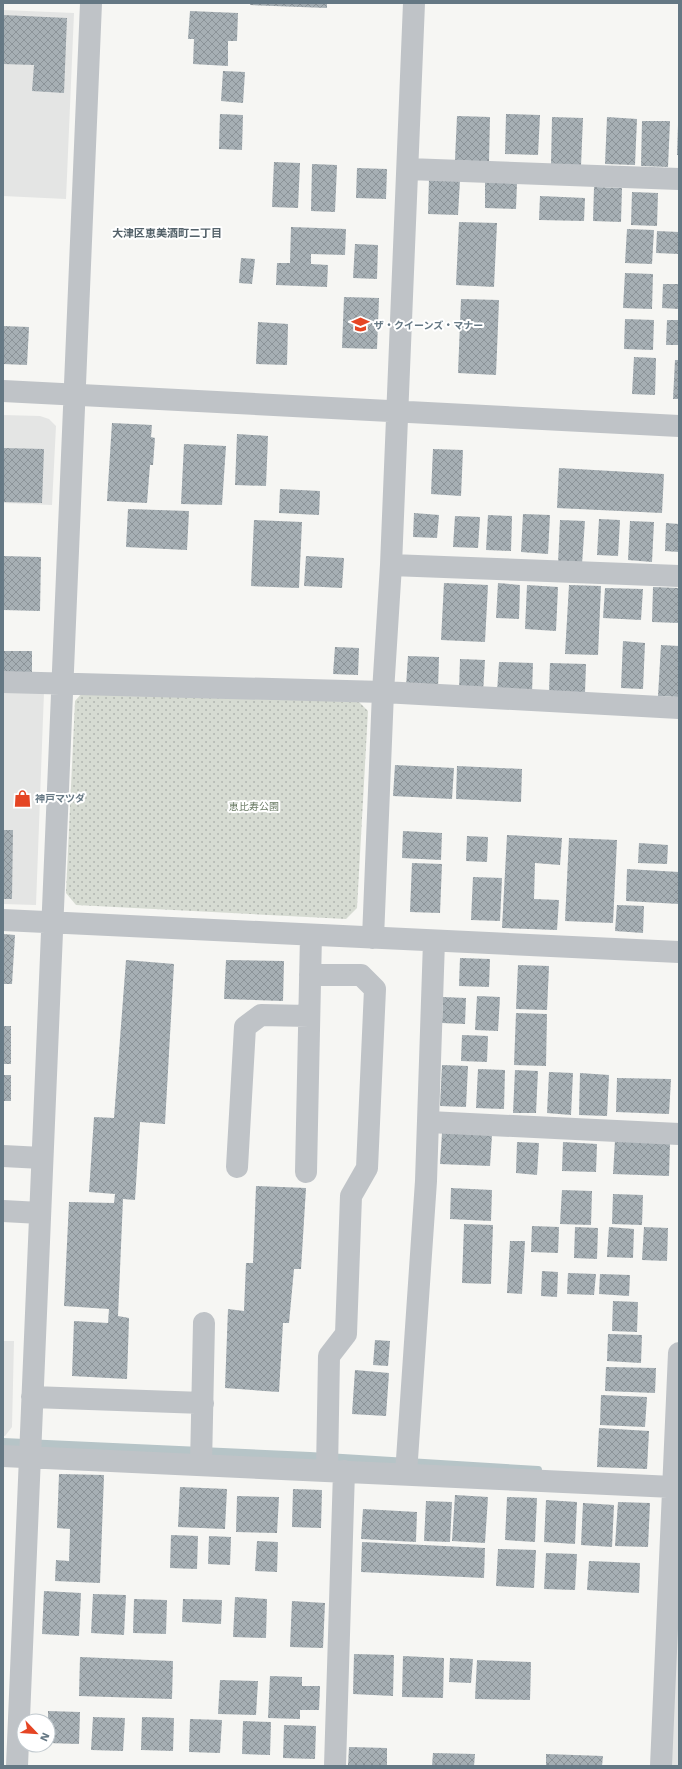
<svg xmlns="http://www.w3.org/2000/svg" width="682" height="1769" viewBox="0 0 682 1769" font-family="'Work Sans','Noto Sans JP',sans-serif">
<defs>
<pattern id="park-dots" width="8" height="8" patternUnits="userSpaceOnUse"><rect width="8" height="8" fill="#d6dbd2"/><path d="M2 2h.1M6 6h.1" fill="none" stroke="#b1b6b0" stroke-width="1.8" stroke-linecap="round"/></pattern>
<pattern id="building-cross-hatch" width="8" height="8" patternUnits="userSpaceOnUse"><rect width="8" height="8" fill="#a6afb4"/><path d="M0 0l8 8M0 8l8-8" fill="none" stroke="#8b9398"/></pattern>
</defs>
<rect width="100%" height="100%" fill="#f6f6f3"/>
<path fill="#e4e5e4" d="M3,10l71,3 -8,186 -63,-3z
M3,415l37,1 9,3 7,7 -4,79 -49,-2z
M3,692h41l-8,213 -33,-1z
M3,1341h11l-2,86 -7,9h-2z
M679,1563v203h-10z"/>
<path fill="url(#park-dots)" d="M83,692l276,10 9,9 -11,197 -11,11 -270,-14 -10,-12 9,-192z"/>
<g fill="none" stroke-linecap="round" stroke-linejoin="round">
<path stroke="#b6c4c7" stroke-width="8" d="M3,1442l307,14 228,14"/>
</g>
<path fill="url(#building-cross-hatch)" d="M250,3h77v5l-77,-3z
M190,11l48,2 -1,28h-9v25l-35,-2 1,-25h-6z
M3,15l64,3 -3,75 -32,-2 2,-26 -31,-1z
M223,71l22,1 -2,31 -22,-2z
M220,114l23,1 -1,35 -23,-1z
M506,114l34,1 -2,40 -33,-1z
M457,116l33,1 -1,45 -34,-2z
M552,117l31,1 -2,48 -30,-1z
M607,117l30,2 -2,46 -30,-1z
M642,121h28l-2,46 -27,-1z
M678,125h1v30h-2z
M274,162l26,1 -2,45 -26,-1z
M312,164l25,1 -2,47 -24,-1z
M357,168l30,1 -1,30 -30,-1z
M429,179l31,1 -2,35 -30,-1z
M485,182l32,1 -1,26 -31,-1z
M594,187l28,1 -1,34 -28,-1z
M632,192l26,1 -1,33 -26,-1z
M540,196l45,2 -1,23 -45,-1z
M459,222l38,1 -3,64 -38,-2z
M291,227l55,2 -1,26 -34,-1v10l17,1 -1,22 -51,-2 1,-22h13z
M627,229l27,1 -2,34 -27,-1z
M657,231l22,1v22l-23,-1z
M355,244l23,1 -1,34 -24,-1z
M241,258l14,1 -3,25 -13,-1z
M625,273l28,1 -1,35 -29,-1z
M663,284h16v25l-17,-1z
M344,297l35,1 -2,51 -35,-1z
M461,299l38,1 -3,75 -38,-2z
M625,319l29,1 -1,30 -29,-1z
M667,320h12v25h-13z
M258,322l30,2 -1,41 -31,-1z
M3,326l26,1 -2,38 -24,-1z
M634,357l22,1 -1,37 -23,-1z
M675,360h4v39h-6z
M112,423l40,2 -1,12 4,1 -2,27h-3l-3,38 -40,-2z
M237,434l31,2 -2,50 -31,-1z
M184,444l42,2 -4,59 -41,-1z
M3,448l41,1 -2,54 -39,-1z
M433,449l30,1 -2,46 -30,-2z
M559,468l105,6 -2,39 -105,-5z
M280,489l40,2 -1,24 -40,-2z
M128,509l61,2 -2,39 -61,-3z
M414,513l25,2 -2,23 -24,-1z
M523,514l27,1 -2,39 -27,-2z
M488,515l24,1 -1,35 -25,-1z
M455,516l25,1 -2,31 -25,-1z
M599,519l21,1 -2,36 -21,-1z
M254,520l48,2 -3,66 -48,-2z
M560,520l25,1 -3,43 -24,-1z
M630,521l24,1 -2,40 -24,-2z
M666,523l13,1v28l-14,-1z
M3,556l38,1 -1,54 -37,-1z
M306,556l38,2 -2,30 -38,-2z
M444,583l44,2 -3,57 -44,-2z
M498,583l22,2 -1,34 -23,-1z
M527,585l31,2 -2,44 -31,-2z
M569,585l32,1 -3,69 -33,-1z
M653,587l26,1v35l-27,-1z
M605,588l38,1 -2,31 -38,-2z
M623,641l22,2 -2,46 -22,-1z
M661,645l18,1v51l-21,-1z
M335,647l24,1 -1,27 -25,-1z
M3,651h29v24h-29z
M408,656l31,1 -1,32 -32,-2z
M460,659l25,1 -2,33 -24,-1z
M499,662l34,1 -1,30 -35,-1z
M550,663l36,1 -1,29 -36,-1z
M395,765l59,3 -2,31 -59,-3z
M457,766l65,3 -1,33 -65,-3z
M3,830h10l-1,69h-9z
M403,831l39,2 -1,27 -39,-2z
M507,835l55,3 -2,27 -25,-2 -1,36 25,1 -2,30 -55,-2z
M467,836l21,1 -1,25 -21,-1z
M569,838l48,2 -4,83 -48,-2z
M639,843l29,2 -1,19 -29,-1z
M412,863l30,1 -2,49 -30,-1z
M627,869l52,3v32l-53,-3z
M473,877l29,1 -2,43 -29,-1z
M617,905l27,1 -1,27 -28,-2z
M3,934l12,1 -3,49h-9z
M460,958l30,1 -1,28 -30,-1z
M126,960l48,4 -9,160 -25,-2 -5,78 -12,-1 -5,117 11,2 -2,61 -55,-3 2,-55 34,2 1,-14 -45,-3 5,-104 45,1 1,-9 -26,-2 5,-75 20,1z
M226,960l58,1 -1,40 -59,-2z
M518,965l31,1 -2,44 -31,-1z
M477,996l23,1 -2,34 -23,-1z
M443,997l23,1 -1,26 -23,-1z
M516,1013l31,1 -1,52 -32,-1z
M3,1026h8v38h-8z
M462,1035l26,1 -1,26 -26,-1z
M442,1065l26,1 -2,41 -26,-1z
M478,1069l27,1 -1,39 -28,-1z
M515,1070l23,1 -2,42h-23z
M549,1072l24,1 -2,42 -24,-2z
M580,1073l29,2 -2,41 -28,-1z
M3,1075h8v26h-8z
M617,1078l54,1 -2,35 -53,-2z
M442,1133l50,2 -2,31 -50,-2z
M615,1140l55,3 -1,33 -56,-2z
M517,1142l22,1 -2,32 -21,-2z
M563,1142l34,2 -1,28 -34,-1z
M256,1186l50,2 -5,81h-7l-5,54h-6l-4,69 -54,-4 3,-79 16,2 2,-48h7z
M451,1188l41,2 -1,31 -41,-2z
M562,1190l30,1 -1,34 -31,-1z
M613,1194l30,1 -1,30 -30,-1z
M464,1224l29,1 -2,59 -29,-1z
M532,1226l27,1 -1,26 -27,-1z
M575,1227l23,1 -1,31 -23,-1z
M609,1227l25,2 -1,29 -26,-1z
M644,1227l24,1 -1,33 -25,-1z
M510,1241h15l-3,53 -15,-1z
M542,1271l16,1 -1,25 -16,-1z
M568,1273l28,1 -2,21 -27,-1z
M600,1274l30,1 -1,21 -30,-2z
M613,1301l25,1 -1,30 -25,-1z
M608,1334l34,1 -1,28 -34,-2z
M375,1340l15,1 -2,25 -15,-1z
M606,1367l50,1 -1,25 -50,-2z
M355,1370l34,3 -3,43 -34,-2z
M601,1395l46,2 -2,30 -45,-2z
M599,1428l50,3 -2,38 -50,-2z
M59,1474l45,1 -4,108 -45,-2 1,-21 13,1 1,-32 -13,-1z
M180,1487l47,2 -2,40 -47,-2z
M293,1489l29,1 -1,38 -29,-1z
M455,1495l33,2 -3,46 -33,-2z
M237,1496l42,1 -2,36 -41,-1z
M507,1497l30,1 -2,44 -30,-2z
M546,1500l31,2 -2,42 -31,-2z
M426,1501l26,1 -2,40 -26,-1z
M618,1502l32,1 -2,44 -33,-1z
M583,1503l31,2 -2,42 -31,-2z
M363,1509l54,3 -1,30 -55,-3z
M171,1535l27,1 -1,33 -27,-1z
M209,1536l22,1 -1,28 -22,-1z
M257,1541l21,1 -1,30 -22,-1z
M362,1542l123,6 -1,30 -123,-6z
M498,1549l38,1 -2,38 -38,-2z
M546,1553l31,1 -2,36 -31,-1z
M589,1561l51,2 -1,30 -52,-3z
M44,1591l37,2 -2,43 -37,-2z
M93,1594l33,1 -2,40 -33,-2z
M235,1597l32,2 -1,39 -33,-1z
M134,1599l33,1 -1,34 -33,-1z
M183,1599l39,1 -1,24 -39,-2z
M292,1601l33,2 -2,45 -33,-1z
M354,1654l40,1 -1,41 -40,-2z
M403,1656l41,2 -1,40 -41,-1z
M80,1657l93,4 -1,38 -93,-3z
M450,1658l23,1 -2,24 -22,-1z
M477,1660l54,2 -1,38 -55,-1z
M270,1676l32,1v9h18l-1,24h-19v9l-32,-1z
M220,1680l38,1 -2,34 -38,-1z
M48,1711l32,1 -1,32 -31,-1z
M93,1717l32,1 -2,33 -32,-1z
M142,1717l32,1 -1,33 -32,-1z
M190,1719l32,1 -2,33 -31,-1z
M243,1721l28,1 -1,33 -28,-1z
M284,1725l32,1 -1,33 -32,-1z
M349,1747l38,1v18h-39z
M433,1753l42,1 -1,12h-42z
M546,1754l57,2 -1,10h-56z"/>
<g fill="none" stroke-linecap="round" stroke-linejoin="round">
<path stroke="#bfc3c7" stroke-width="22" d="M408,169l271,10
M3,391l676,35
M391,565l288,11
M3,682l380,10 296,16
M3,920l676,32
M373,938l10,-246 8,-127 23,-562
M310,975h51l14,14 -8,179 -16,28 -5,138 -17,22 -2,115
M429,1122l250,12
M3,1156l39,2
M237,1167l8,-140 16,-12 48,1
M306,1172l5,-237
M3,1211l37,2
M32,1397l171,6
M3,1456l670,31
M201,1465l3,-142
M406,1474l20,-293 8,-240
M17,1766l74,-1763
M335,1766l9,-295
M661,1766l18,-413"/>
</g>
<defs>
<symbol id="university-bare" viewBox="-9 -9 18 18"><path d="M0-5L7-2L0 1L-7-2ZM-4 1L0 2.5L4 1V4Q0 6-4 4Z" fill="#e54524" stroke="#fff" stroke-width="2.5" paint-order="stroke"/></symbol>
<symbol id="shop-bare" viewBox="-9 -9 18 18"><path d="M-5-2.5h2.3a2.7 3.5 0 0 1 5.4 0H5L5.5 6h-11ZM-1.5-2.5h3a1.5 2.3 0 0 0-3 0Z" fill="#e54524" stroke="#fff" stroke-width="2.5" paint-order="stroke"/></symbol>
</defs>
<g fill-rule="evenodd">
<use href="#university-bare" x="348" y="312" width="25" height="25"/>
<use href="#shop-bare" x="10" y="786" width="25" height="25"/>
</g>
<g text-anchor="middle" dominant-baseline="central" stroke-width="4" stroke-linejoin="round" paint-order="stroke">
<g font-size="10" font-weight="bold" fill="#657884" stroke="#fff" text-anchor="start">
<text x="374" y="325">ザ・クイーンズ・マナー</text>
<text x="35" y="798">神戸マツダ</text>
</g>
<g font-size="10" fill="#6a7b64" stroke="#fff">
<text x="254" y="806">恵比寿公園</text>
</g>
<g font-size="11" font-weight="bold" fill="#536169" stroke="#fff">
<text x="167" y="233">大津区恵美酒町二丁目</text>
</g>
</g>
<rect width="682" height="1769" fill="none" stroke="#657884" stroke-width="8"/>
<g transform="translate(36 1733) rotate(115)"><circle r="19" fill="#ffffff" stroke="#c1c9ce"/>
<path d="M0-3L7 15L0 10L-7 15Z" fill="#e54524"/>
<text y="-6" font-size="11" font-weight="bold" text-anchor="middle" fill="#657884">N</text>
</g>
</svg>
